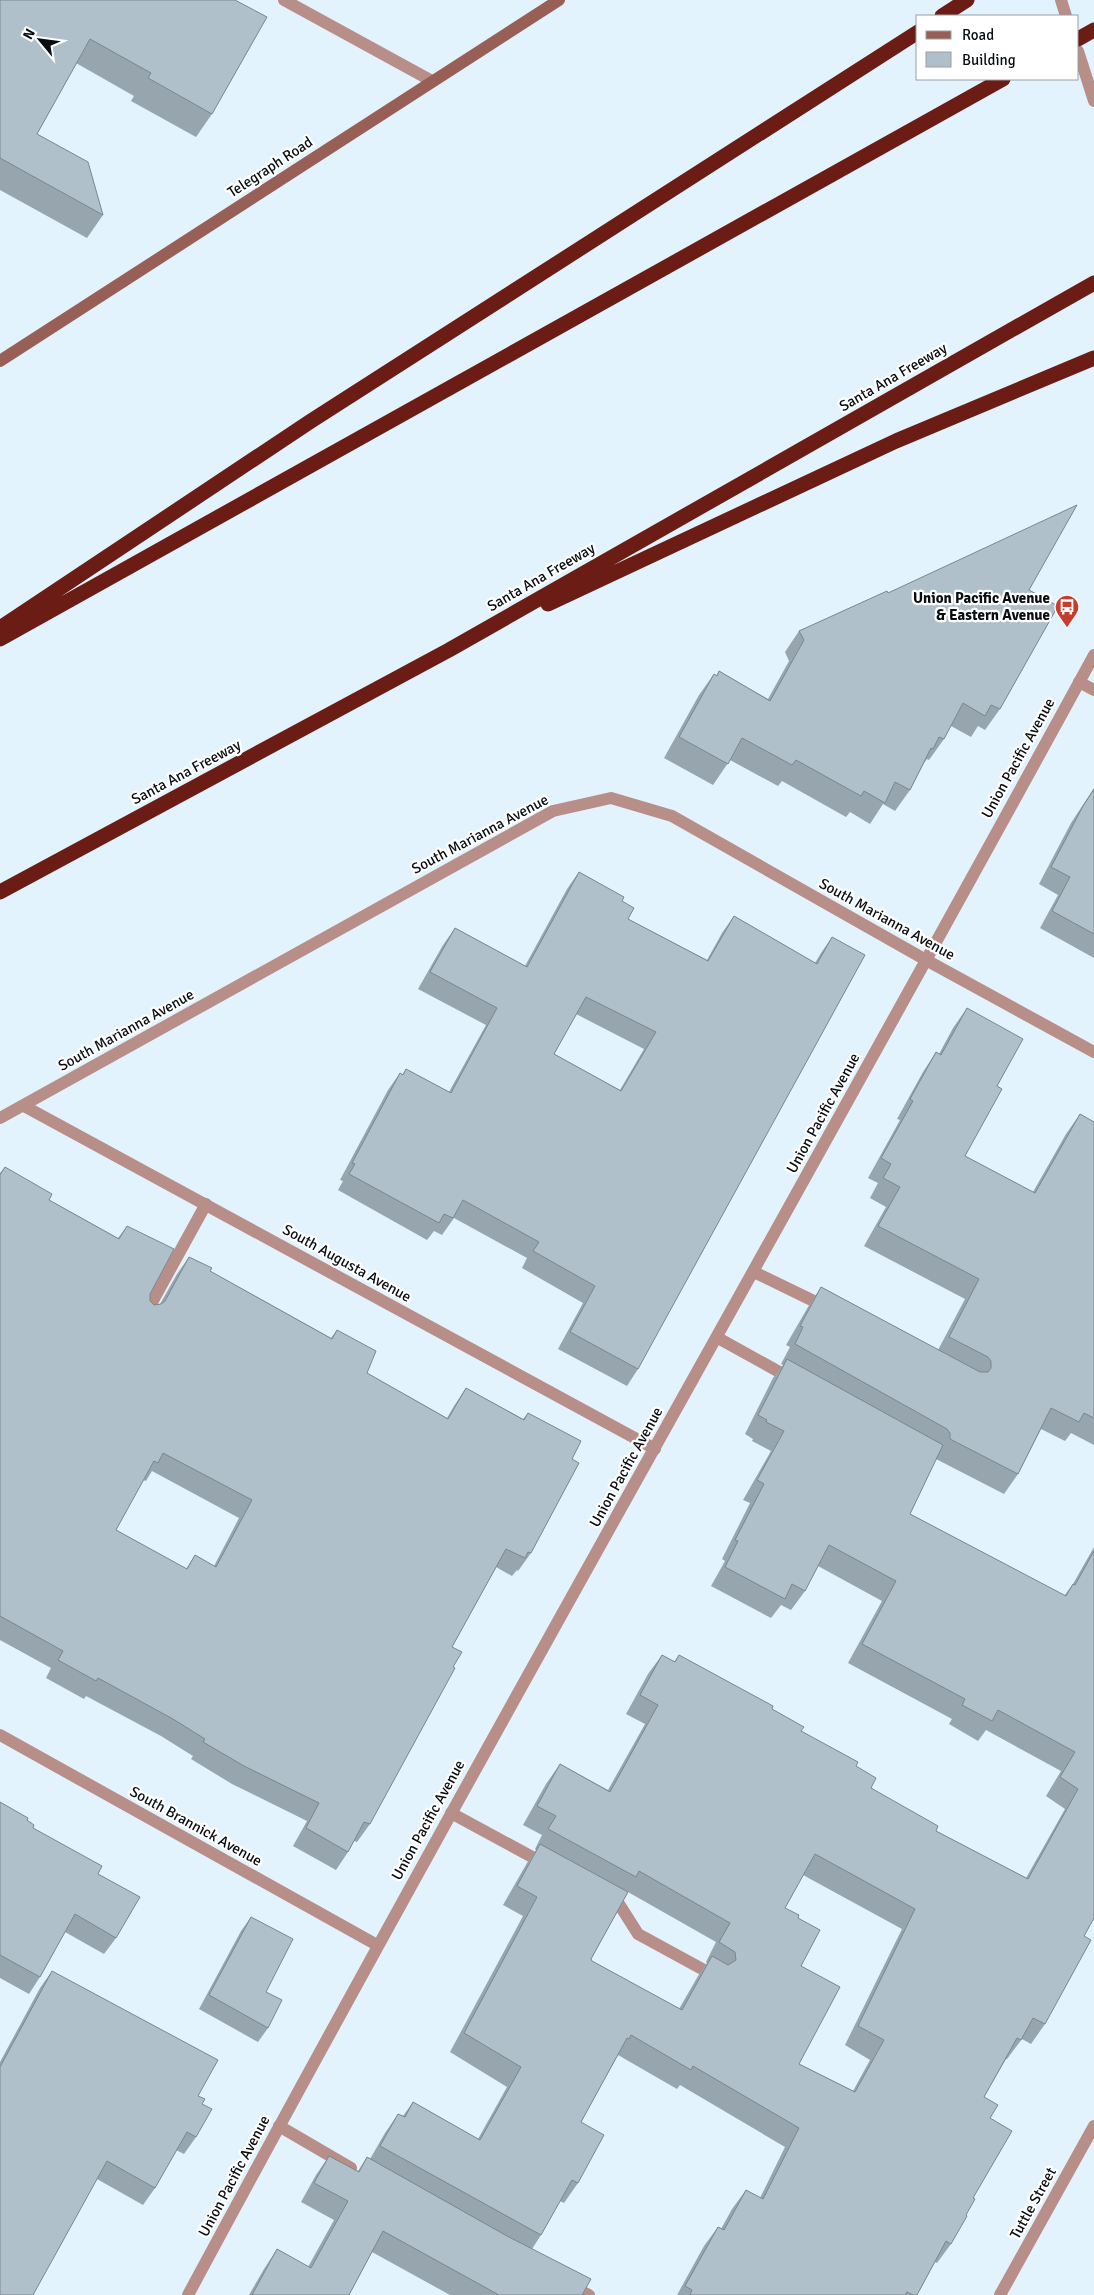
<svg xmlns="http://www.w3.org/2000/svg" width="1094" height="2295" viewBox="0 0 1094 2295" font-family="Signika,sans-serif">
<rect width="100%" height="100%" fill="#e2f3fe"/>
<g fill="none" stroke-linecap="round" stroke-linejoin="round">
<path stroke="#b78e88" stroke-width="12" d="M1079,682l15,8
M754,1272l72,35
M145,1315l61,-111
M718,1338l74,41
M451,1813l94,51
M606,1898l13,6 19,30 77,42
M279,2126l72,42
M569,2285l20,10"/>
<path stroke="#b78e88" stroke-width="12" d="M284,0l148,81
M24,1106l631,343
M0,1118l553,-307 58,-13 61,18 254,144 168,92
M0,1735l377,210
M1000,2295l94,-169"/>
<path stroke="#b78e88" stroke-width="12" d="M1061,0l5,16
M1078,51l16,50
M188,2295c296,-550 607,-1092 906,-1640"/>
<path stroke="#985f56" stroke-width="12" d="M0,361l559,-361"/>
<path stroke="#6a1c15" stroke-width="15" d="M942,16l25,-16
M1078,39l16,-9
M548,604l348,-163 198,-83
M0,628l311,-207 607,-389
M0,639l1003,-560
M0,892l449,-242 645,-367"/>
</g>
<path fill="#97a5ae" fill-rule="evenodd" d="M0,0h235l-23,114 -16,23 -65,-36 3,-5 -58,-33 -39,71 66,81 -16,23 -87,-48z
M1029,590l-29,119 -15,21 -7,-4 -7,11 -20,-11 -7,13 -15,21 -2,-1 -3,4 -14,27 -15,21 -12,-7 -13,20 -20,-12 -4,5 -64,-36 -4,5 -48,-26 -17,25 -49,-27 35,-63 15,-21 2,2 3,-5 49,28 21,-38 -4,-9 14,-21 89,-38z
M1094,788v170l-54,-30 18,-33 -19,-11 32,-61z
M579,872l43,29 6,18 79,41 15,-27 12,-17 81,47 6,-10 11,-16 -194,432 -11,17 -69,-37 25,-46 -61,-35 5,-10 -73,-40 -12,17 -8,-4 -7,9 -89,-50 5,-9 -3,-1 48,-90 12,-17 2,2 4,-6 43,23 37,-67 -68,-36 25,-44 12,-17 70,38 42,-77zM576,1014l68,35 -24,41 -66,-36z
M967,1008l30,78 -32,70 68,36 33,-58 14,-20 14,8v323l-23,-12 -6,8 -24,-12 -23,45 -14,20 -68,-35 -26,55 154,82 9,-12 21,-37v371l-10,18 -39,88 -14,20 -9,-5 -15,20h-1l-22,38 6,21 -17,80 -22,46 -14,19 -2,-1 -18,33h-240l27,-49 14,-19 3,2 11,-20 14,-19 14,8 25,-51 -105,-62 -3,4 -59,-34 -37,67 -3,61 -14,20 -4,-2 -19,34 -9,14 50,46h-132l-78,-43 -23,43h-100l15,-26 13,-20 31,18 26,-47 -33,-18 15,-27 13,-19 29,15 9,-14 3,2 15,-26 13,-19 5,2 10,-14 65,37 29,-52 -57,-35 73,-136 -20,-11 24,-42 9,-13 -1,-1 7,-14 -19,-10 23,-41 14,-20 48,26 37,-66 -19,-10 22,-40 14,-19 12,7 5,-7 93,54 29,22 55,35 15,22 65,43 90,47 39,-69 -19,-13 15,-25 -75,-41 -8,11 -29,-17 3,-5 -104,-56 34,-62 -64,-35 -13,25 -14,19 -10,-5 -10,13 -60,-32 14,-25 -3,-2 28,-56 -7,-3 28,-49 -19,-10 1,-2 -8,-5 28,-56 10,-13 -2,-1 9,-17 -4,-2 22,-38 13,-20 117,63 27,-51 -101,-53 22,-39 -16,-9 8,-15 -10,-5 32,-58 -3,-1 26,-47 13,-20 3,2 14,-26zM803,1875l99,54 -57,116 25,15 -17,31 -54,-27 2,-98 -3,-48 -13,-10zM628,1892l88,50 -10,20 1,1 -9,13 -19,33 -87,-48 -1,-2z
M5,1167l44,33 69,38 9,-12 23,68v7l4,4 6,-1 17,-30 12,-17 21,14 121,67 6,-8 30,43 80,45 7,-12 12,-18 57,31 5,-6 44,46 -41,94 -13,18 -1,-1 -5,6 -16,-9 -44,80 -82,177 -13,18 -3,-1 -6,11 -12,18 -43,-24 14,-25 -75,-37 -41,-25 2,-3 -32,-20 -75,-40 -2,3 -38,-21 5,-10 -51,-28v-467zM152,1471l87,47 -25,48 -19,-11 -9,14 -70,-39 27,-50 3,1z
M0,1802l27,18 6,8 65,46 18,64 -12,16 -39,-22 -25,45 -11,17 -29,-16z
M251,1917l15,75 2,36 -10,14 -59,-33 42,-78z
M52,1971l146,125 4,8 -6,33 -12,17 -8,-4 -21,38 -12,17 -46,-26 -97,116v-233l40,-74z"/>
<path fill="#b0c0ca" stroke="#7b868d" fill-rule="evenodd" d="M0,0h235l32,17 -55,97 -64,-36 3,-5 -61,-34 -53,95 51,28 15,53 -103,-57z
M1077,505l-48,85 29,16 -58,103 -9,-4 -6,11 -22,-13 -19,36 -5,-2 -6,12 -2,-1 -21,42 -15,-8 -10,21 -21,-12 -3,5 -65,-36 -4,5 -50,-27 -14,26 -49,-27 35,-63 3,2 2,-5 51,30 34,-61 -5,-9 88,-40 1,2z
M1094,789v145l-42,-23 18,-34 -19,-10 32,-61z
M579,872l45,25 -2,4 12,7 -6,11 80,42 26,-45 83,48 15,-27 33,18 -227,414 -68,-37 25,-46 -62,-35 6,-9 -76,-42 -10,18 -9,-4 -5,9 -90,-49 6,-10 -3,-1 48,-90 3,2 3,-6 45,24 46,-85 -67,-36 25,-44 72,39zM586,997l70,35 -35,59 -67,-37z
M967,1008l56,31 -26,47 5,3 -37,67 70,37 45,-79 14,8v296l-10,-5 -5,9 -28,-14 -33,66 -68,-35v-6l-3,-4 -152,-85 8,-17 -3,-1 21,-39 159,85h8l3,-4v-7l-3,-4 -39,-20 30,-58 -101,-53 22,-39 -17,-9 8,-14 -10,-6 32,-57 -3,-2 26,-47 5,3z
M5,1167l47,27 -3,6 70,39 8,-13 47,23 -24,45v7l4,4 7,-1 4,-3 24,-44 23,11 -2,3 122,68 5,-9 39,21 -9,22 81,46 18,-31 58,32 4,-7 53,28 -9,18 7,4 -48,90 -3,-1 -3,6 -19,-9 -54,98 10,5 -9,15 2,1 -85,156 -6,-2 -16,30 -42,-24 13,-25 -75,-37 -41,-24 2,-3 -32,-20 -75,-41 -2,3 -38,-21 5,-9 -63,-35v-441zM163,1453l89,47 -36,67 -21,-12 -8,14 -71,-39 38,-69 4,2z
M787,1359l156,86 -33,69 156,82 7,-12 2,1 19,-34v367l-10,18 7,4 -46,84 -12,-6 -12,22 -4,-2 -33,59 14,8 -8,13 22,13 -39,67 2,1 -9,16 1,1 -16,28 -5,-3 -29,54h-4l-6,-3 -2,3h-215l2,-5 -7,-4 33,-59 6,3 22,-40 17,9 36,-71 -106,-62 -2,4 -60,-35 -2,4 -2,-1 -46,84 23,13 -26,48 -6,-3 -31,55 -161,-89 18,-32 7,3 8,-15 67,38 41,-73 -57,-34 73,-136 -20,-11 23,-42 88,48 -37,67 1,2 90,49 30,-54 16,9 8,-5 -1,-8 -16,-10 11,-19 -91,-52 -3,6 -88,-48 8,-13 -19,-10 23,-42 50,28 48,-87 -18,-10 22,-40 13,7 4,-7 94,51 -1,3 32,18 -3,4 57,31 -2,4 20,12 -5,10 67,38 -2,5 92,48 50,-90 -18,-12 15,-25 -77,-42 -6,11 -30,-16 3,-6 -103,-55 34,-63 -67,-36 -24,46 -13,-7 -7,15 -60,-32 13,-26 -3,-1 29,-56 -7,-4 27,-49 -18,-9 1,-2 -9,-5zM815,1854l100,55 -57,117 26,14 -29,52 -56,-28 41,-77 -39,-21 19,-36 -22,-12 1,-3 -14,-7z
M0,1802l28,16 -1,2 7,5 -1,3 69,38 -4,8 42,23 -24,41 -41,-24 -35,63 -40,-22z
M251,1917l42,22 -27,53 16,8 -14,28 -59,-33z
M52,1971l166,89 -20,36 7,3 -3,5 10,5 -16,28 -9,-5 -32,56 -48,-27 -74,134h-33v-228z
M329,2156l30,16 8,-15 140,79 84,43 -9,16h-83l-116,-64 -34,64h-97l25,-46 34,19 37,-67 -34,-18z"/>
<defs>
<symbol id="bus-pin" viewBox="-11 -11 22 30"><path d="M0 17L-7.5 6A9.5 9.5 0 1 1 7.5 6Z" fill="#c83b2f" stroke="#fff"/><path d="M-5-6H5V4H4V6H2V4H-2V6H-4V4H-5ZM-3.5-4V0h7V-4ZM-3.5 1.2v1.5H-2V1.2ZM2 1.2v1.5H3.5V1.2Z" fill="#fff"/></symbol>
</defs>
<g fill-rule="evenodd">
<use href="#bus-pin" x="1053" y="593" width="28" height="38"/>
</g>
<g text-anchor="middle" dominant-baseline="central" stroke-width="4.5" stroke-linejoin="round" paint-order="stroke">
<g font-size="15" fill="#070d10" stroke="#fff">
<text transform="translate(270 167) rotate(-33)">Telegraph Road</text>
<text transform="translate(893 377) rotate(-30)">Santa Ana Freeway</text>
<text transform="translate(541 577) rotate(-30)">Santa Ana Freeway</text>
<text transform="translate(1018 758) rotate(-61)">Union Pacific Avenue</text>
<text transform="translate(186 772) rotate(-28)">Santa Ana Freeway</text>
<text transform="translate(480 834) rotate(-28)">South Marianna Avenue</text>
<text transform="translate(887 919) rotate(29)">South Marianna Avenue</text>
<text transform="translate(126 1030) rotate(-29)">South Marianna Avenue</text>
<text transform="translate(823 1113) rotate(-61)">Union Pacific Avenue</text>
<text transform="translate(347 1263) rotate(29)">South Augusta Avenue</text>
<text transform="translate(626 1467) rotate(-61)">Union Pacific Avenue</text>
<text transform="translate(428 1820) rotate(-61)">Union Pacific Avenue</text>
<text transform="translate(196 1826) rotate(29)">South Brannick Avenue</text>
<text transform="translate(234 2176) rotate(-62)">Union Pacific Avenue</text>
<text transform="translate(1033 2203) rotate(-61)">Tuttle Street</text>
</g>
<g font-size="15" font-weight="bold" fill="#070d10" stroke="#fff" text-anchor="end">
<text x="1050" y="598">Union Pacific Avenue<tspan x="1050" dy="17">&amp; Eastern Avenue</tspan></text>
</g>
</g>
<rect x="916" y="15" width="162" height="65" fill="#ffffff" stroke="#9c9e9f"/>
<rect x="926" y="31" width="25" height="8" fill="#985f56" stroke="#9c9e9f"/>
<text x="962" y="40" font-size="15" fill="#070d10">Road</text>
<rect x="926" y="52" width="25" height="15" fill="#b0c0ca" stroke="#9c9e9f"/>
<text x="962" y="65" font-size="15" fill="#070d10">Building</text>
<g transform="translate(40 40) rotate(299)" stroke="#ffffff" stroke-width="4" paint-order="stroke">
<path d="M0-4L9 19L0 12L-9 19Z" fill="#070d10"/>
<text y="-8" font-size="14" font-weight="bold" text-anchor="middle" fill="#070d10">N</text>
</g>
</svg>
